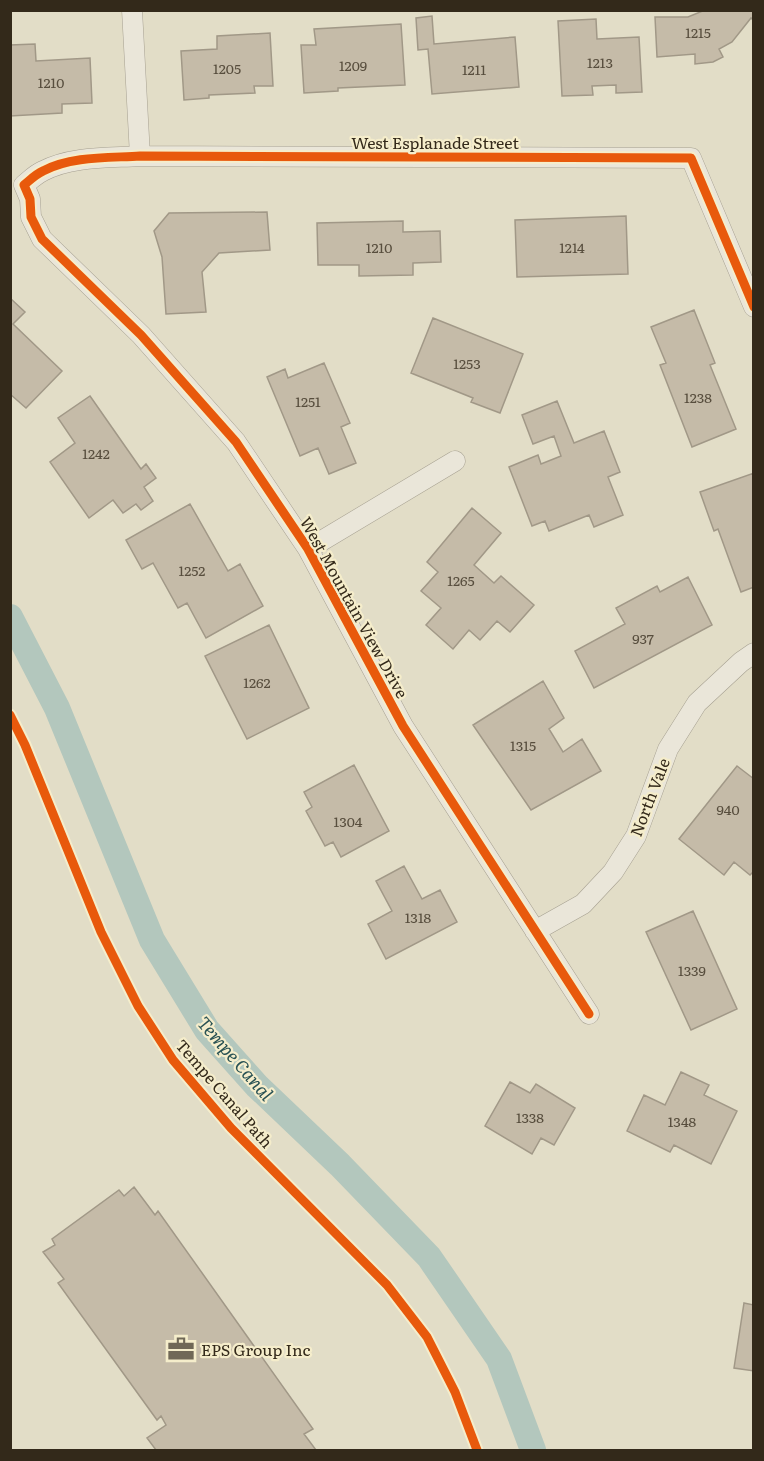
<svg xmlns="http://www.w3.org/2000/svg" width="764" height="1461" viewBox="0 0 764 1461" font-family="Literata,serif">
<rect width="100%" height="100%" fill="#e2ddc7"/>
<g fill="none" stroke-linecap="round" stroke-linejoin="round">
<path stroke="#b3c7bd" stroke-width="26" d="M10,617l47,91 95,232 55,90 50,56 83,79 89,92 70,102 34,91"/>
</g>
<path fill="#c5bba8" stroke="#a19887" stroke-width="1.5" d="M705,10h49v11l-3,-3 -19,24 -13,7 4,8 -10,5 -18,2v-10l-38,3 -2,-40h33z
M432,16l2,28 81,-7 4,50 -87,7 -4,-45 -10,1 -2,-32z
M596,19l1,20 42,-2 3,55 -26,1v-8l-24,1 1,9 -31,1 -4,-75z
M401,24l4,61 -67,3v3l-34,2 -3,-48h15l-2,-16z
M270,33l3,53h-19l1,7 -46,2v3l-25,2 -3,-49 36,-2v-13z
M35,44l1,17 54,-3 2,45 -30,1v9l-52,3v-71z
M267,212l3,38 -51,3 -17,19 4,40 -40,2 -4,-57 -8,-26 15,-18z
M626,216l2,58 -111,3 -2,-57z
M403,221v11l37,-1 1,31 -28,1v12l-54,1v-11h-41l-1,-42z
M10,298l15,14 -12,12 49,47 -36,37 -16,-14z
M694,310l21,53 -5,2 26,64 -44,18 -32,-82 6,-2 -15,-36z
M433,318l90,36 -23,59 -29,-11 2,-4 -62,-25z
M324,363l26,60 -9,4 15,36 -27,11 -11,-26 -18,8 -33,-79 18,-8 3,9z
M90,396l51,73 5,-5 10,14 -12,9 9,14 -12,9 -5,-6 -13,9 -10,-13 -24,18 -39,-56 25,-19 -17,-25z
M557,401l17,42 30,-12 16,41 -12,5 15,38 -29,12 -5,-12 -40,16 -4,-10 -13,5 -23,-59 29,-12 3,9 20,-8 -7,-20 -21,8 -11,-29z
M754,473v114l-13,5 -23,-63 -4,2 -14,-39z
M190,504l38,67 12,-7 23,42 -57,32 -19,-35 -9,5 -25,-45 -11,6 -16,-29z
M472,508l29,25 -27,32 20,18 7,-7 33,29 -24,27 -13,-11 -17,19 -11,-10 -16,19 -27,-24 15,-17 -20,-17 17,-19 -11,-10z
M688,577l24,48 -118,63 -19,-37 50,-27 -9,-16 41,-22 3,6z
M269,625l40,83 -62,31 -42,-83z
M543,681l21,37 -15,11 14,23 19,-13 19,32 -70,39 -58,-85z
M354,765l35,66 -48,26 -8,-15 -8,4 -19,-35 6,-4 -8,-15z
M737,766l17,13v92l-4,4 -16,-13 -10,13 -45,-36z
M404,866l18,33 18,-9 17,32 -71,37 -18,-35 24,-13 -16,-30z
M693,911l44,98 -46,21 -45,-98z
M681,1072l28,13 -5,10 33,16 -26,53 -37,-19 -4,7 -43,-21 17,-36 21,10z
M510,1082l20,11 6,-9 39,24 -21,37 -13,-7 -9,16 -47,-28z
M134,1187l21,28 3,-4 155,218 -9,5 12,16h-160l-9,-12 19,-13 -5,-9 -4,4 -99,-137 6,-4 -21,-27 12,-7 -3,-6 67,-49 5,6z
M744,1303l10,2v66l-20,-3z"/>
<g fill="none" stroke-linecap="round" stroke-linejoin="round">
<defs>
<path id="minor" d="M132,10l8,146
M308,549l147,-88
M535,931l48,-27 30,-32 23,-36 32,-87 29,-46 44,-41 13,-9
M589,1014l-186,-288 -95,-177 -72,-107 -95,-107 -99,-96 -11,-22 -1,-18 -6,-14c6,-5 12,-11 19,-14 28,-15 66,-13 97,-15l551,2 63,149"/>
</defs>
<use href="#minor" stroke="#a6a091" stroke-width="21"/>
<use href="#minor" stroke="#eae6d9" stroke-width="20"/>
<defs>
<path id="cycleway" d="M10,715l15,30 76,187 37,74 35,54 58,68 156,157 40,52 28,55 22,58
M589,1014l-186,-288 -95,-177 -72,-107 -95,-107 -99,-96 -11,-22 -1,-18 -6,-14c6,-5 12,-11 19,-14 28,-15 66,-13 97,-15l551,2 63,149"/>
</defs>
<use href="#cycleway" stroke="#f5edcb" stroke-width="13"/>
<use href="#cycleway" stroke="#e8590c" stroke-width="9"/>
</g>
<defs>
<symbol id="office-bare" viewBox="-9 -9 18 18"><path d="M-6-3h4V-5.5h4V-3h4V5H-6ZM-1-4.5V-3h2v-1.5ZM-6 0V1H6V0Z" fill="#706857" stroke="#f5edcb" stroke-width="2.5" paint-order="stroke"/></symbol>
</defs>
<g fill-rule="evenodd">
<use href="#office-bare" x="162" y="1330" width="38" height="38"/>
</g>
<g text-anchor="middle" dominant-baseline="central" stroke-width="4.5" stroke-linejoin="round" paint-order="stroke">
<g font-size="14" fill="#584e3e">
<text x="698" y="32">1215</text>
<text x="600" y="62">1213</text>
<text x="353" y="65">1209</text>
<text x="227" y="68">1205</text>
<text x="474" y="69">1211</text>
<text x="51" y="82">1210</text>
<text x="379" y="247">1210</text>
<text x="572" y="247">1214</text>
<text x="467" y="363">1253</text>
<text x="698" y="397">1238</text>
<text x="308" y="401">1251</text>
<text x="96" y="453">1242</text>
<text x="192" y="570">1252</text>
<text x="461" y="580">1265</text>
<text x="643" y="638">937</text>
<text x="257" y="682">1262</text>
<text x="523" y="745">1315</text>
<text x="728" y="809">940</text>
<text x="348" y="821">1304</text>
<text x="418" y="917">1318</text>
<text x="692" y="970">1339</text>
<text x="530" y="1117">1338</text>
<text x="682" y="1121">1348</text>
</g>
<g font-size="16" fill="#33291a" stroke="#f5edcb">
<text x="435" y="142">West Esplanade Street</text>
<text transform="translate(355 607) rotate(61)">West Mountain View Drive</text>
<text transform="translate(649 797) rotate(-69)">North Vale</text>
<text transform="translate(225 1093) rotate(49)">Tempe Canal Path</text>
</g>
<g font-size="16" fill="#33291a" stroke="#f5edcb" text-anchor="start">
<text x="201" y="1349">EPS Group Inc</text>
</g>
<g font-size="18" font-style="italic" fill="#295254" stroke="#f5edcb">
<text transform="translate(236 1058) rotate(49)">Tempe Canal</text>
</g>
</g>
<rect width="764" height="1461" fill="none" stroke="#33291a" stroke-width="24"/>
</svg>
